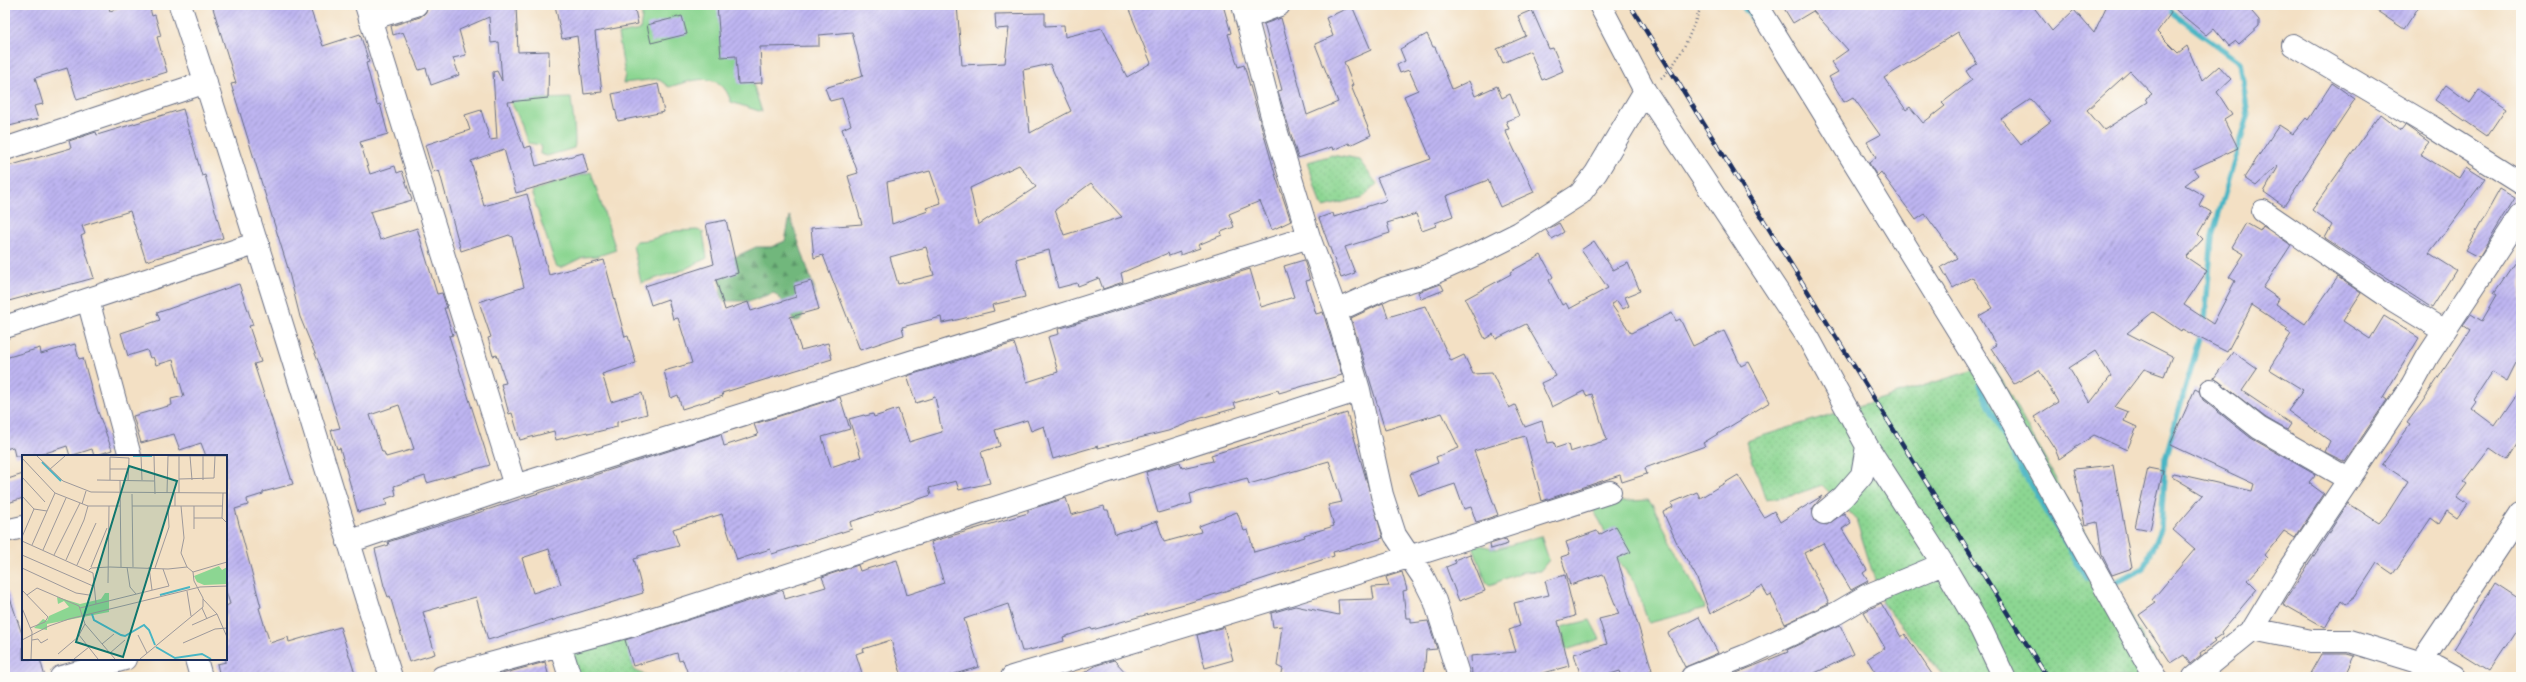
<svg xmlns="http://www.w3.org/2000/svg" width="2526" height="682" viewBox="0 0 2526 682" font-family="Dekko,sans-serif">
<defs>
<pattern id="grass-dots" width="8" height="8" patternUnits="userSpaceOnUse"><rect width="8" height="8" fill="#8cd692"/><path d="M2 2h.1M6 6h.1" fill="none" stroke="#78b880" stroke-width="1.8" stroke-linecap="round"/></pattern>
<pattern id="forest-firs" width="22" height="20" patternUnits="userSpaceOnUse"><rect width="22" height="20" fill="#71b77c"/><path d="M5 1l3.5 6h-7zM16 11l3.5 6h-7z" fill="#5c9569"/></pattern>
<pattern id="building-hatch" width="6" height="6" patternUnits="userSpaceOnUse"><rect width="6" height="6" fill="#beb5f1"/><path d="M-1 1l2-2M0 6l6-6M5 7l2-2" fill="none" stroke="#9a94c6"/></pattern>
</defs>
<rect width="100%" height="100%" fill="#fdfcf7"/>
<filter id="ink" filterUnits="userSpaceOnUse"><feTurbulence type="fractalNoise" baseFrequency=".025" numOctaves="2"/><feDisplacementMap in="SourceGraphic" scale="8" xChannelSelector="R" yChannelSelector="G"/><feConvolveMatrix kernelMatrix="1 2 1 2 8 2 1 2 1" color-interpolation-filters="sRGB"/></filter>
<filter id="wash" filterUnits="userSpaceOnUse"><feTurbulence type="fractalNoise" baseFrequency=".012" numOctaves="4" result="noise"/><feDisplacementMap in="SourceGraphic" scale="16" xChannelSelector="R" yChannelSelector="G"/><feGaussianBlur stdDeviation="0.9" result="paint"/><feColorMatrix in="noise" values="0 0 0 0 0 0 0 0 0 0 0 0 0 0 0 0 0 1.4 0 .05"/><feComposite in="paint" operator="in"/></filter>
<g filter="url(#wash)">
<rect width="100%" height="100%" fill="#f3e0c4"/>
<path fill="url(#grass-dots)" stroke="#548278" d="M1332,155l27,5 18,24 -14,13 -39,10 -4,-3 -12,-42z
M1993,364l171,313h-219l-63,-74 -26,-84 -34,-34 -31,11 -25,4 -20,-59z
M630,626l3,44 18,7h-89l2,-35z"/>
<path fill="url(#forest-firs)" stroke="#46736d" d="M790,216l26,78 -16,26 -6,2 -9,-18 -11,-11 -25,8h-25l-3,-7 -1,-23 4,-9 32,-15h15l14,-6z"/>
<path fill="#8cd692" stroke="#548278" d="M639,5h89l34,107 -31,-10c-10,-33 -37,-22 -62,-15l-11,-8 -35,4 2,-8 -7,-41 22,-4 2,-14z
M571,98c1,11 6,43 3,50l-27,8 -7,-2 1,-9 -13,-2 -10,-28 -9,-15z
M591,172l25,78 -18,6 -15,1 -22,11 -5,-2 -25,-75z
M697,230l6,2 4,26 -24,12 -42,13 -8,-38 3,-4 13,-1 26,-9z
M1648,500l5,6 52,102 -56,15 -15,-41 -18,-24 -15,-35 -9,-15 8,-5z
M1541,536l8,24 -9,11 -18,1 -32,13 -4,-3 -14,-39 24,6z
M1590,620l10,19 -34,11 -5,-23z"/>
<g fill="none" stroke-linecap="round" stroke-linejoin="round">
<path stroke="#48b5c4" stroke-width="5.5" d="M1742,5l17,22
M1979,385l40,81 68,112
M2110,586l34,-18 17,-41 4,-68 40,-139 7,-84 36,-120 -8,-54 -79,-57"/>
</g>
<g id="blocks">
<path fill="url(#building-hatch)" fill-rule="evenodd" d="M5,5h103l2,6 20,-6h19l3,11 3,-1 6,21 -4,1 10,35 -90,28 -10,-32 -32,10 8,26 -9,2 4,13 -33,8z
M212,5h97l14,41 37,-12 9,28 -3,1 11,42 3,-1 8,30 -28,8 10,32 25,-8 2,7 5,-2 10,29 -42,12 10,28 37,-12 20,66 5,-1 5,15h-3l9,27 -4,1 41,129 -63,18 -2,-7 -31,10 2,9 -11,4 2,6 -29,7 -18,-64 -3,1 -6,-19 9,-2 -17,-55 -23,-56 -13,-52 -56,-181 5,-1zM399,405l15,44 -28,8 -2,-5h-2l-12,-37z
M430,5h86l2,47 31,-1 -1,47 -40,4 16,46 7,-2 5,20 47,-13 5,19 -72,21 -12,-44 -33,12 13,45 43,-12 22,81 55,-15 21,77 3,-1 8,27 -34,11 9,28 31,-9 5,21 -30,8v5l-29,7 -1,-2 -31,8 -2,-9 -34,9 -8,-27 -3,1 -8,-30 5,-1 -9,-28 -4,1 -5,-18 3,-1 -12,-35 45,-15 -12,-50 -3,-2 -48,16 -22,-81 -6,2 -8,-27 45,-15 -5,-15 16,-5 9,30 7,-1 -4,-67 4,-1 5,10 -3,-39 -8,1 -2,-26 -30,13 7,25 -13,3 6,17 -28,10 -5,-17 -7,2 -16,-38 -10,3 -2,-9 29,-9 5,-4z
M555,5h79l4,19 -43,8 7,60 -18,2 -7,-58 -15,3z
M717,5h240l5,60 43,-2 4,-35 -13,1 -1,-15 50,-1v13l19,-1 1,12 37,-9 25,49 24,-14 -24,-58h96l8,28 -3,1 10,33 6,-2 32,112 15,44 -19,9 -12,-29 -31,13 5,13 -13,5 1,3 -24,10 2,3 -20,7v-3l-11,4 -1,-3 -47,20 2,9 -20,7 -4,-11 -21,8 -1,-3 -19,5 -9,-38 -33,9 9,38 -33,8 2,6 -33,8 -19,4 -1,-6 -39,10 2,8 -44,15 -37,-95 -9,3 -3,-30 51,-4 -14,-48 10,-3 -16,-44 9,-4 -9,-27 -12,3 -5,-13 38,-12 -11,-44 -33,3v11l-59,1 2,36 -24,1 -2,-28 -15,1zM1050,64l21,47 -41,22 -7,-63zM1019,165l17,22 -58,38 -8,-37zM930,171l11,32 -15,5 2,3 -36,13 -5,-42zM1091,183l31,34 -58,18 -9,-25zM926,247l8,28 -36,9 -8,-27z
M1782,5h250l20,26 22,-21 20,23 13,-28h60l4,8 -14,19 21,21 9,-7 15,35 17,-15 12,13 -14,13 15,23 -8,5 14,28 -45,21 5,6 -13,10 19,11 -5,9 12,7 -13,22 5,5 -17,18 21,14 -23,34 29,19 22,-43 -6,-4 15,-23 -12,-7 14,-24 14,8 3,-5 28,19 -28,43 16,11 -3,5 29,20 33,-47 23,16 -18,28 27,18 14,-23 35,22 -36,59 4,3 -42,62 -20,-10 5,-11 -42,-30 15,-21 -34,-21 22,-35 -5,-3 2,-2 -36,-24 -25,47 -45,-23 -1,2 -28,-19 -26,21 45,23 -8,20 -20,-7 -29,38 13,5 -4,9 13,6 -10,23 -33,-15 -35,24 -4,-10 -21,-32 24,-15 -19,-32 -25,14 -23,-36 5,-3 -17,-29 14,-8 -21,-31 -19,11 -12,-21 16,-9 -32,-44 -9,6 -35,-48 -4,4 -8,-13 7,-6 -9,-15 13,-7 -27,-38 -9,5 -15,-25 9,-5 -7,-10 17,-12 -35,-39 -20,12zM1958,32l19,32 -11,7 6,9 -30,23 3,3 -22,17 -13,-16 -4,3 -22,-32zM2130,71l22,23 -6,4 2,4 -44,28 -17,-20zM2031,99l20,22 -30,23 -20,-25zM2095,351l16,25 -21,27 -21,-35z
M2170,5h76l13,15v6l-20,18 -3,-3 -7,5 -15,-18 -8,7z
M2368,5h52l-16,24z
M1352,6l19,44 -27,12 9,23 -2,1 20,49 -21,10 -1,-2 -16,7 -1,-3 -34,11 -20,-67 4,-1 -18,-66 17,-6 26,97 31,-13 -23,-58 18,-8 -7,-18z
M1532,10l17,39 4,-1 10,23 -21,9 -12,-29 -27,12 -6,-14 29,-13 -8,-20z
M682,16l5,18 -36,9 -4,-18z
M1427,34l6,13h2l17,42 17,-8 6,15 22,-10 5,12 8,-4 9,22 -13,5 3,8 -4,1 29,62 -34,15 -12,-27 -42,16 7,20 -18,7 1,3 -14,5 -6,-17 -29,9 3,10 -45,14 10,26 -14,5 -22,-60 14,-5 1,4 50,-16 2,-2 -9,-21 54,-19 -27,-63 14,-6 -9,-20 -9,3 -3,-8 8,-4 -5,-12z
M2332,83l23,16 -71,107 -20,-14 14,-25 -1,-1 -21,20 -12,-8 35,-53 14,9 13,-16 2,2z
M658,84l6,28 -46,9 -6,-27z
M2446,85l24,18 9,-13 27,18 -19,28 -52,-36z
M183,109l19,67 3,-1 18,63 -77,23 -16,-50 -48,15 3,8 -4,2 13,42 -89,24v-135l66,-19 -2,-7 27,-9 1,3z
M2380,114l21,16 4,-5 24,17 -9,12 39,24 7,-11 19,12 -56,74 27,17 -24,38 -107,-70 7,-13 -20,-15z
M2500,189l15,9 -36,59 -13,-7z
M726,220l12,53 -22,7 9,30 23,-8 3,9 45,-14 -2,-11 17,-5 8,28 -29,8 11,33 27,-7 4,16 -110,34 1,3 -41,13 -4,-14 -7,3 -7,-27 28,-8 -14,-45 -5,1 -5,-20 -17,6 -6,-19 69,-22 -8,-40z
M1559,223l5,9 -12,7 -6,-9z
M1594,241l19,29 15,-7 12,28 -15,6 4,9 -6,3 -6,-8 -6,3 20,29 41,-20 4,8 4,-2 13,27 31,-15 17,35 8,-4 21,40 -67,41 2,3 -60,22 2,6 -25,8 -2,-7 -78,26 -17,-65 -51,15 24,64 -15,5 -7,2 -5,-15 -7,2 -9,-25 -36,12 -9,-22 28,-11 -2,-6 23,-9 -17,-35 -57,17 -34,-112 32,-15 5,14 37,-11 26,55 13,-6 9,19 19,-1 17,35 6,-3 10,22 17,-6 6,22 6,-1 2,6 12,-4 2,8 37,-12 -15,-46 -6,2 -2,-5 -32,16 -11,-24 15,-7 -30,-52 -30,15 -3,-5 -8,5 -20,-40 46,-25 -1,-2 31,-17 12,22 -4,3 13,25 4,-2 3,6 39,-21 -27,-38z
M2521,253v100l-14,28 -15,-9 -18,27 2,2 -5,7 24,18 26,-38v50l-14,22 -17,-12 -26,34 3,2 -10,13 10,7 -10,14 -10,-7 -8,13 -8,-6 -38,56 -16,-11 -22,34 -9,7 -5,-4 -16,28 -42,-24 65,-101 31,20 8,-9 21,-33 -26,-17 28,-39 -3,-2 16,-22 47,-71 -7,-5 8,-11 11,7 15,-26 -3,-2z
M1304,260l6,20 -4,1 10,33 7,-2 19,63 -63,18 -1,-3 -44,13 2,5 -38,11 -30,12 -70,17v-2l-45,13 -9,-33 -13,5 -4,-11 -32,10 5,16 -19,6 9,31 -31,7 -3,-9 -27,7 2,7 -81,27 2,7 -80,25 -2,-5 -33,11 -15,-46 -49,15 6,17 -41,10v2l-4,1 9,34 -155,47 -12,-43 -53,15 12,42 -26,8 -19,-66 -2,1 -4,-11 -9,-37 14,-4 -1,-3 333,-108 3,12 34,-11 -4,-11 86,-27 10,32 -28,8 9,30 30,-10 -12,-38 15,-4 1,1 8,-2 1,3 24,-8 11,33 33,-10 -7,-35 -19,6 -9,-27 107,-33 13,39 31,-10 -10,-35 11,-3 -1,-5 192,-60 11,38 33,-10 -10,-31zM549,549l12,35 -28,9 -11,-35z
M239,284l14,41 -4,1 12,36 -7,2 39,120 -30,8v2l-16,5 1,6 -13,4 26,98 -2,1 11,35 18,-6 1,5 51,-15 16,50h-136l-3,-13 9,-2v-56l4,-2 -4,-13v-135h-20l-5,-13 -21,7 -6,-16 -33,9 -8,-27 39,-11 -1,-6 13,-3 -11,-36 -17,5 -3,-8 -3,1 -3,-8 -19,6 -7,-23 39,-13 -3,-7z
M1441,284l3,6 -23,9 -3,-7z
M75,344l4,15 4,-1 14,51 15,41 -18,6 -2,-7 -22,7 -3,-10 -31,10h-21l-2,-9 -8,2v-91l35,-10 1,6z
M2233,352l24,17 -15,22 49,33 -4,6 -21,-12 -52,-40z
M2195,389l4,2 4,9 48,38 65,37 -7,8 15,11 -29,44 -11,-7 -19,24 3,3 -20,22 9,9 -36,43 1,2 -9,6 2,2 -15,11 1,2 -11,9 -6,-9 -13,8 -32,-48 17,-12 -4,-3 43,-51 -22,-19 30,-35 -32,-19 2,-3 79,18 2,-7 -84,-39z
M1347,413l36,125 -50,14 1,4 -146,47 -96,27 -1,-2 -28,9 1,4 -38,10h-4l-14,-47 -44,15 15,48 -35,10h-42l-11,-37 -28,9 1,2 -8,3 6,19 -13,4h-160l-6,-17 -4,1 -2,-8 -44,13 -8,-26 158,-50 2,9 41,-12 -4,-10 36,-12 2,6 37,-11 10,35 37,-12 -13,-41 97,-29v-3l38,-12 5,17 33,-9 1,4h3l7,24 42,-13 7,21 37,-10 -2,-6 38,-14 7,19 4,-1 6,22 51,-15 -1,-2 30,-9 -6,-21 14,-3 -13,-41 -80,23 -2,-6 -57,16 2,9 -34,10 -12,-41 34,-10 2,6 31,-7 -2,-6z
M2113,465l19,103 -20,7 -10,-20 -5,-33 -12,3 -11,-56z
M2148,468l15,3 -13,59 -15,-3z
M23,474v24l-18,6v-24z
M1738,475l26,42 10,-6 6,11 42,-26 -10,13 3,12 12,4 17,-12 7,10 -9,6 25,41 -4,3 5,8 -17,9 -28,-47 -19,10 25,50 -44,21 -14,-30 -3,2 -6,-10 -52,28 -13,-36 -21,-37 -13,-29 10,-5 -2,-4 26,-11 3,6z
M1616,526l15,26 -14,6 35,112 -20,7h-10l-2,-6 -20,6h-19l-7,-23 33,-10 -8,-25 20,-5 -16,-40 -33,11 -9,-28 9,-3 -4,-12 31,-11 2,4z
M1506,539l2,5 -17,5 -1,-5z
M1470,554l15,37 -26,10 -13,-34 10,-4 -2,-3z
M1402,572l5,18 -4,1 3,27h5v5l17,-2 9,28 -11,1 -2,27h-143l2,-8 -6,-3 5,-40 -9,1 -2,-14 24,-7 44,9 -1,-15 36,-1 -2,-12 17,-1 -3,-9z
M1565,575l10,41 -17,5 11,45 -40,11h-57l-1,-21 45,-4 -7,-22 11,-4 -6,-23 35,-8 -4,-14z
M2495,583l26,17v33l-5,-3 -27,41 -35,-22z
M5,592h3l15,45v22h17l5,18h-37l-3,-9z
M1881,603l20,34 4,-3 29,43h-56l-11,-18 18,-11 -21,-36z
M1699,617l19,36 -33,14 -17,-34z
M1840,625l14,29 -39,19 2,4h-90l61,-25 -1,-2z
M1224,627l9,33 -28,8 -8,-33z
M2321,654h27l7,2 -10,21h-37z
M1114,660l16,17h-53l20,-12z
M545,662l4,15h-47v-3z"/>
</g>
</g>
<g filter="url(#ink)">
<use href="#blocks" fill-opacity="0" stroke="#676d82" stroke-width="1"/>
<g fill="none" stroke-linecap="round" stroke-linejoin="round">
<defs>
<path id="minor" d="M180,5c75,223 140,448 211,672
M366,5l149,481
M1243,5l30,115 36,117 27,74 23,79 23,105 13,40 28,42 12,24 24,76
M1600,5l45,86 164,248 58,107 76,118 38,65 23,48
M1757,5l236,382 162,290
M1246,18l33,-13
M370,19l46,-14
M2293,45l139,82 89,56
M5,149l201,-67
M2263,211l130,89 51,31
M88,300l42,156
M1336,311l50,-23 41,-12 52,-23 40,-20 61,-39 16,-21 49,-82
M5,327l253,-84
M2211,390l48,38 89,51
M1824,513l19,-16 19,-22 5,-29
M5,531l18,-4
M348,542l167,-56 794,-249
M2253,629l58,12h39l88,27 16,9
M560,645l10,32
M196,659l5,18
M2420,664l101,-151
M61,677l64,-18
M442,677l188,-51 729,-236
M1012,677c201,-58 400,-120 598,-185
M1692,677l53,-21 92,-43 29,-17 77,-32
M2194,677l59,-48 38,-63 121,-181 16,-29 93,-141"/>
</defs>
<use href="#minor" stroke="#676d82" stroke-width="24"/>
<path stroke="#676d82" stroke-width="2.5" stroke-dasharray="1 3" stroke-linecap="butt" d="M1661,78c21,-18 30,-48 41,-73"/>
<use href="#minor" stroke="#fff" stroke-width="22"/>
<defs>
<path id="rail" d="M1630,5l417,672"/>
</defs>
<use href="#rail" stroke="#1b2f5e" stroke-width="4.5"/>
<use href="#rail" stroke="#fdfcf7" stroke-width="3" stroke-dasharray="9" stroke-linecap="butt"/>
</g>
</g>
<g transform="translate(22 455)">
<rect width="205" height="205" fill="#f3e0c4"/>
<path d="M197,111l3,4 5,-3v17l-23,1 -7,-3 -3,-6zM83,138h4v19l-62,12v6l-13,-2 9,-9 4,2 2,-5 20,-9 -5,-6 -6,3 -1,-7 23,7 21,-5z" fill="#8cd692"/>
<path fill="none" stroke="#48b5c4" stroke-width="2" d="M111,1h19M20,7l19,19M138,140l30,-8M70,159l2,6 27,15 4,1 19,-11 5,5 6,15M134,192l19,11 27,-4 9,5"/>
<path fill="none" stroke="#9d999b" stroke-width="1" d="M15,1l26,25 28,11 136,1M119,1l1,24M132,1l1,38M168,1l2,24M88,2l19,1 -1,22M0,3l33,35 33,13h32M88,14h19M27,15l16,-14M0,22l23,25M157,24l35,-1 1,-22M75,25l57,1M88,25v-23M98,25l1,87M181,25v-24M145,38l1,-37h59M153,38v13M157,38v-37M201,38l-1,25 5,5M110,39l1,73M0,41l12,13M60,49l4,-13M110,51h90M159,51l3,32 -3,15 6,14 6,5M172,51v23M12,54l13,2M172,63h28M0,82l12,-28M0,86l71,32 3,31M10,90l23,-52M21,95l23,-52M0,100l71,31M32,100l26,-52M44,105l18,-40 4,-14M55,110l19,-42M69,112l16,-39M105,112l3,20 6,7M127,112l3,23M0,113l54,25 13,2M133,113l14,-41 -1,-21M67,115l2,-2 19,-1 58,2 19,-2M171,117l34,-10M86,128l1,-77M0,135l26,27 -3,5 -15,6M165,136l4,25M5,140l10,-7 42,18 6,18 30,35M181,144l14,15 10,23M0,153l10,24 -1,27M58,153l89,-22 -6,-17M180,153l5,11M170,170l25,-11M57,180l19,24M116,180l9,18M0,185l27,-14 20,-7 131,-32 27,-1M10,185l6,-1 3,4 7,-4M161,188l32,-14 12,-1M80,189l12,-10M88,198l15,-13M36,199l20,-17 7,-13M52,204l15,-12M118,204l63,-52v-9l-9,-17 -1,-9"/>
<path fill="#0f766e" fill-opacity="0.15" stroke="#0f766e" stroke-width="2" d="M107,11l48,15 -54,176 -47,-15z"/>
<rect width="205" height="205" fill="none" stroke="#1b2f5e" stroke-width="2"/>
</g>
<rect width="2526" height="682" fill="none" stroke="#fdfcf7" stroke-width="20"/>
</svg>
